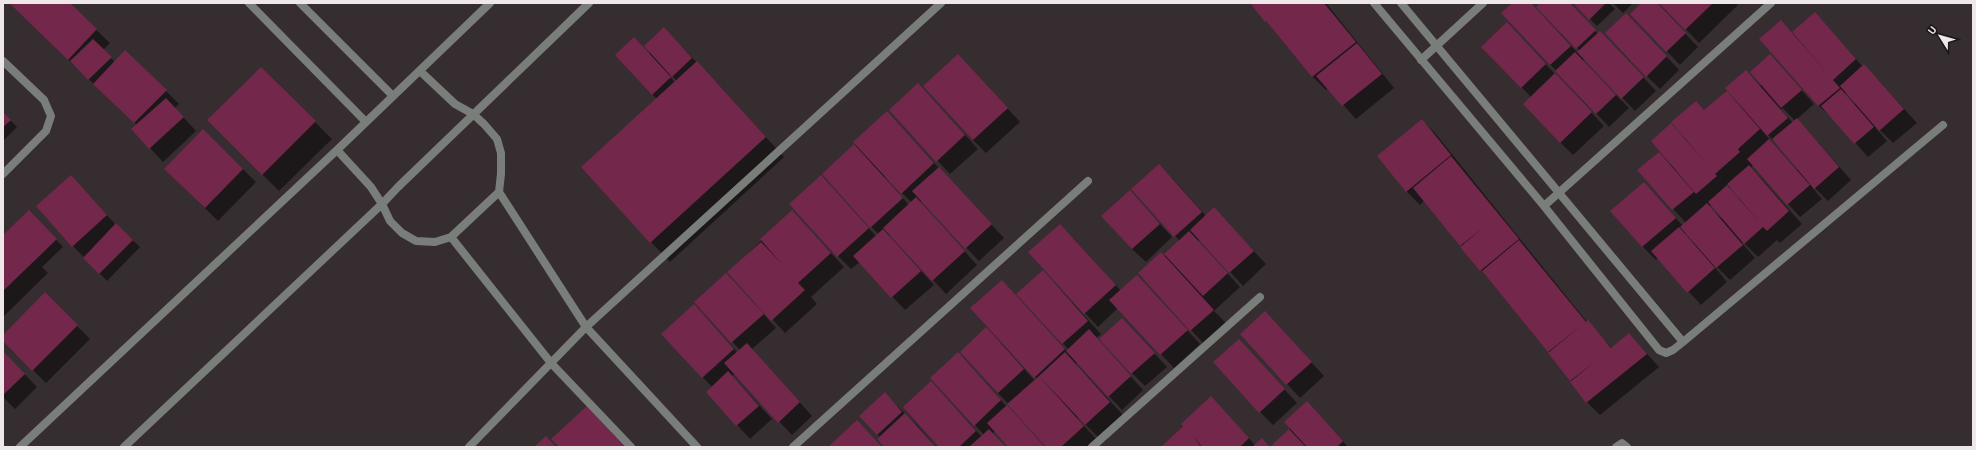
<svg xmlns="http://www.w3.org/2000/svg" width="1976" height="450" viewBox="0 0 1976 450" font-family="'Alegreya Sans',sans-serif">
<rect width="100%" height="100%" fill="#362d30"/>
<path fill="#0007" fill-rule="evenodd" d="M9,3h59l42,40 -7,7 12,12 51,29 13,13 -4,4 21,23 -33,31 -13,-14 -13,-23z
M1251,3h75l68,85 -38,31 -28,-31 -2,2 -13,-13z
M1513,3h17l48,50 2,-2 -43,-44 5,-4h27l29,31 15,11 43,46 -21,20 -50,-52 -3,2 47,47 -20,19 -107,-114z
M1574,3h35l6,6 -18,17z
M1613,3h20l-10,10z
M1643,3h13l42,44 -18,18 -49,-51z
M1661,3h75l2,2 -39,38z
M1815,13l48,54 1,-1 13,13 40,44 -24,20 -16,-16 -1,1 11,13 -19,16 -35,-39 -14,-12 -59,-67 21,-18 11,12zM1847,92l10,11 -2,1 -10,-10z
M1639,27l40,43 -19,19 -13,-13z
M671,36l45,46 68,75 -114,105 -19,-20 6,-143 -5,-5 -3,-40zM671,75l6,6 -2,1 -5,-5z
M1520,37l84,89 -31,29 -13,-13 -29,-45 -49,-50z
M958,55l62,67 -34,31 -13,-13z
M1770,55l44,49 -17,15 54,61 -23,21 -15,-15 -1,1 10,12 -22,18 -47,-52 -2,2 51,57 -22,19 -3,-3 -19,17 -15,-15 -1,1 13,15 -25,22 -15,-15 -1,1 13,16 -26,23 -43,-47 -2,2 -13,-13 -31,-36 32,-28 39,43 3,-3 -48,-53 21,-17 12,12 11,-29 23,-25 22,-19 13,13 6,-34 15,15zM1783,108l12,13 -2,2 -12,-13zM1768,135l12,12 19,22 -2,1 -25,-27 -5,-7zM1730,187l9,10 -1,1 -10,-9zM1711,205l11,12 -1,1 -12,-11zM1687,233l8,9 -1,1 -9,-9z
M261,68l71,71 -53,52 -71,-71z
M931,98l47,51 -28,25 -60,-64z
M3,113l14,14 -14,14z
M1422,120l13,13 152,189 25,26 17,-14 30,33 -59,48 -13,-13 -38,-50 -125,-151 -4,4 -14,-14z
M900,126l104,112 -25,23 -57,-61 -2,2 57,63 -31,29 -55,-60 -2,2 45,49 -29,25 -45,-48 -9,7 -13,-13 -4,-66 42,46 2,-2 -55,-60 33,-30zM886,177l26,26 -3,2 -24,-27z
M203,130l53,52 -38,39 -53,-52z
M71,176l45,49 24,22 -33,34 -34,-35z
M1172,178l34,38 8,-7 52,55 -23,22 -43,-47 -2,2 42,46 -26,24 12,12 -22,21 -65,-71 25,-17 16,-15 -5,-5z
M1130,191l42,46 -26,25 -14,-13z
M29,211l34,36 -21,20 6,6 -45,44v-81z
M792,211l52,56 -33,30 6,7 -32,29 -56,-61z
M1073,238l48,53 16,-15 63,68 -26,24 -56,-60 -20,19 -69,-75z
M1002,281l65,70 1,-2 -50,-55 38,-9 45,49 -5,4 47,52 -21,20 -44,-48 -2,2 47,51 -24,23 -21,-21 -1,1 20,22 -8,7h-41l-50,-54 2,-51 35,39 2,-2 -65,-70z
M739,287l37,41 -24,21 60,67 -20,19 -58,-61 -2,2 40,43 -22,20 -43,-47 5,-5 -50,-53 45,-15 30,33 3,-2 -45,-48z
M45,294l45,45 -44,44 -43,-43v-4z
M1122,319l45,48 -22,19 -13,-13z
M1278,326l46,50 -24,22 -58,-64z
M1239,340l58,63 -24,22 -13,-13z
M3,352l34,35 -22,22 -12,-12z
M971,367l37,41 37,39h-35l-15,-16 -2,3 12,13h-64l-10,-65 51,55 2,-2 -9,-10z
M1211,397l44,48 15,2h-108z
M892,401l27,26 17,20h-50l-6,-10 -20,-21z
M1320,416l28,31h-73l-2,-2 18,-17z"/>
<path fill="#73274a" d="M9,3h61l27,26 -29,31z
M1250,3h74l32,39 -44,35 -46,-56 -1,1z
M1512,3h19l40,43 -21,19 -49,-52z
M1540,3h30l26,27 -20,19 -40,-42z
M1573,3h33l-17,17z
M1641,3h16l29,30 -20,19 -36,-38z
M1659,3h54l-28,27z
M1815,12l41,47 -23,21 -41,-48z
M1626,13l41,43 -21,21 -41,-44z
M1781,20l59,68 -22,18 -59,-67z
M1507,22l39,42 -25,24 -40,-41z
M664,27l28,31 -20,19 -28,-31z
M1600,31l44,46 -23,22 -44,-47z
M634,37l37,40 -19,18 -37,-40z
M93,39l19,18 -24,23 -18,-19z
M1357,43l25,31 -40,32 -26,-30z
M125,50l42,40 -33,33 -41,-39z
M1575,52l41,43 -20,19 -41,-43z
M958,54l50,54 -35,32 -50,-54z
M1770,54l32,36 -21,18 -31,-36z
M697,61l69,76 -116,106 -69,-76z
M1864,64l40,45 -25,22 -39,-45z
M261,67l55,54 -54,54 -55,-55z
M1746,70l42,48 -21,18 -42,-48z
M1555,73l37,39 -32,31 -37,-39z
M918,83l47,52 -29,27 -47,-52z
M1841,89l33,38 -20,17 -33,-38z
M1727,91l33,38 -22,20 2,3 -25,22 -44,-52 25,-21 8,9z
M166,98l18,19 -35,32 -18,-20z
M887,111l47,52 -33,31 -48,-52z
M3,112l8,8 -8,7z
M1797,118l42,49 -25,22 -42,-50z
M1422,119l29,36 -45,37 -29,-36z
M1671,123l46,53 -21,18 -45,-53z
M203,129l40,40 -38,39 -41,-39z
M1769,139l41,46 -23,20 -40,-46z
M854,144l49,54 -33,30 -48,-54z
M1659,152l35,40 -22,18 -35,-40z
M1451,156l68,83 -39,32 -20,-24 24,-20 -24,19 -47,-58z
M1159,164l43,48 -28,25 -43,-48z
M1749,165l40,46 -22,20 -4,-4 -19,17 -36,-42 19,-17 34,39 -34,-40z
M939,167l53,57 -27,25 -53,-58z
M71,175l36,40 -35,32 -36,-41z
M821,175l48,53 -32,29 -48,-53z
M1644,182l32,36 -34,29 -32,-36z
M1130,190l30,34 -28,25 -31,-33z
M916,197l49,54 -33,30 -49,-53z
M1707,203l36,42 -27,23 -36,-41z
M1214,207l40,44 -25,22 -39,-43z
M29,210l28,29 -54,52v-56z
M792,210l39,43 -33,30 7,7 -34,31 -44,-49 34,-30 21,22 -22,-25z
M116,223l17,17 -34,34 -16,-16z
M1060,224l56,61 -32,29 -56,-62z
M1679,227l36,41 -28,25 -36,-42z
M883,229l38,42 -30,27 -38,-42z
M1189,231l39,42 -25,23 -39,-42z
M1519,240l67,82 2,-2 23,28 18,-15 18,21 -61,49 -16,-21 26,-21 -26,20 -22,-28 34,-28 -34,27 -66,-81z
M1161,252l53,58 -24,21 -52,-58z
M1043,270l45,51 -26,23 -46,-50z
M726,273l38,41 -33,29 -37,-41z
M1137,275l51,55 -28,25 -51,-55z
M1002,280l63,69 -31,29 -64,-70z
M45,292l33,33 -46,46 -29,-30v-6z
M694,304l40,45 -32,29 -41,-44z
M1265,311l47,51 -26,23 -46,-51z
M1122,318l33,35 -24,21 -32,-35z
M986,327l38,42 -26,24 -38,-41z
M1089,329l42,47 -23,21 -42,-46z
M1239,339l46,50 -26,24 -46,-51z
M747,343l53,59 -22,21 -54,-60z
M3,351l22,23 -22,21z
M958,352l43,48 -27,26 -44,-48z
M1065,352l45,50 -25,23 -46,-49z
M728,371l31,35 -23,20 -30,-34z
M1039,376l45,50 -23,21h-15l-39,-43z
M931,381l45,50 -17,16h-20l-36,-40z
M885,392l17,20 -25,23 -18,-19z
M1211,396l38,42 -9,9h-38l-9,-11 8,11h-40l22,-21 -2,-2z
M1307,401l36,40 -6,6h-30l-23,-25z
M1007,405l38,42h-37l-21,-24z
M587,406l38,41h-66l-8,-8z
M905,413l31,34h-52l-7,-8z
M857,420l25,27h-54z
M989,429l17,18h-37z
M1289,429l17,18h-33l-1,-2z
M546,436l10,11h-22z
M1262,438l8,9h-18z"/>
<g fill="none" stroke-linecap="round" stroke-linejoin="round">
<path stroke="#797e7b" stroke-width="8" d="M249,3l117,119
M300,3l93,93
M1374,3l170,203 115,144 7,3 7,-3 10,-8 260,-217
M1401,3l282,339
M1421,60l62,-57
M3,61l41,39 7,16 -5,15 -43,43
M337,150l34,37 11,17 8,17 12,12 14,8 19,1 16,-5 48,-45 2,-18v-21l-4,-14 -13,-15 -11,-10 -18,-10 -35,-33
M499,192l87,135 111,120
M1544,206l227,-203
M451,237l100,126 80,84
M20,447l317,-297 153,-147
M124,447l258,-243 16,-17 191,-184
M469,447l117,-120 355,-324
M793,447l295,-266
M1092,447l168,-150
M1616,447l6,-4 5,4"/>
</g>
<rect width="1976" height="450" fill="none" stroke="#eee7e9" stroke-width="8"/>
<g transform="translate(1940 36) rotate(307)" stroke="#1b1718" stroke-width="3" paint-order="stroke">
<path d="M0-3L7 15L0 10L-7 15Z" fill="#eee7e9"/>
<text y="-6" font-size="11" font-weight="bold" text-anchor="middle" fill="#eee7e9">U</text>
</g>
</svg>
